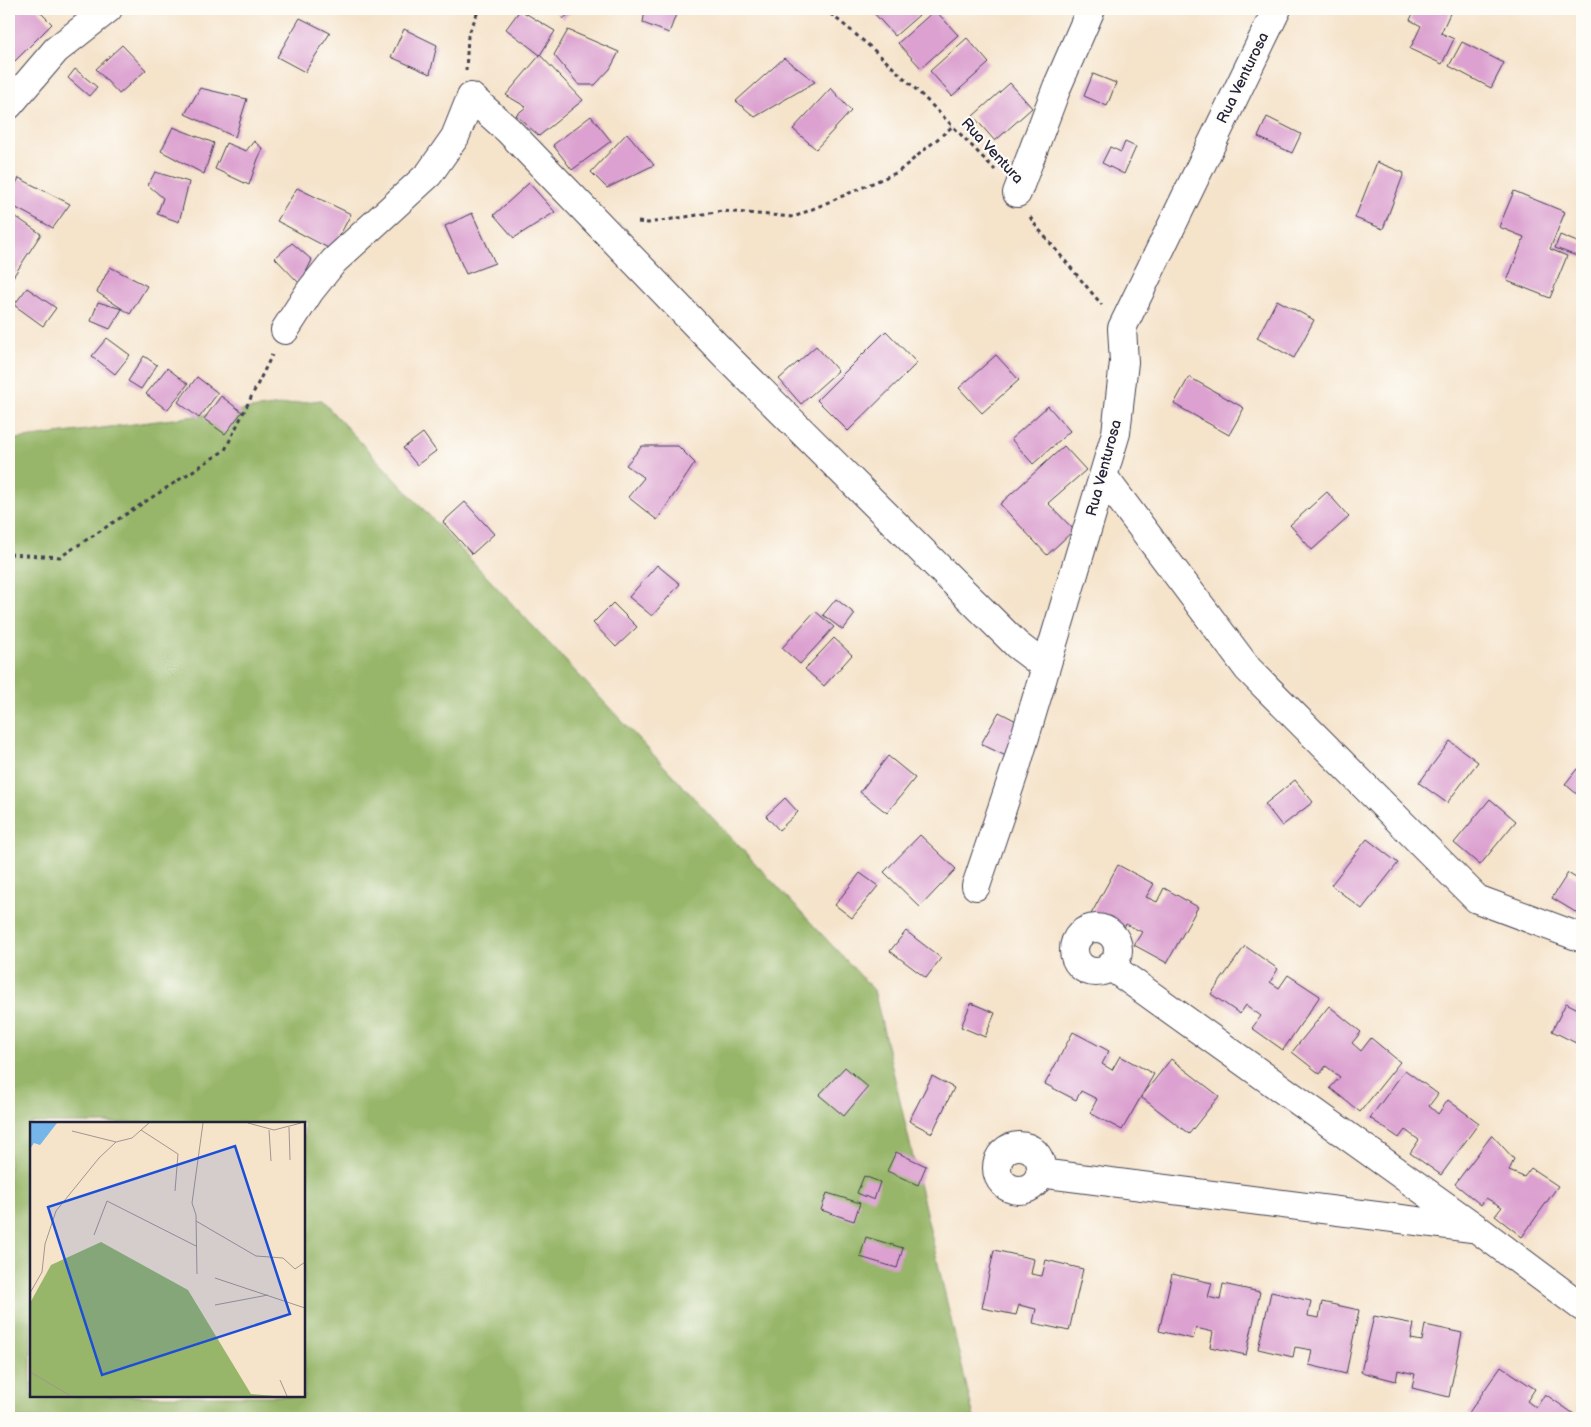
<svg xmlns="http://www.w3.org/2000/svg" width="1591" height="1427" viewBox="0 0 1591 1427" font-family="'Balsamiq Sans',sans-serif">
<rect width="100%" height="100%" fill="#fdfcf7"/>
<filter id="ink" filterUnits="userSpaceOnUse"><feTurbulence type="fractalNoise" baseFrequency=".02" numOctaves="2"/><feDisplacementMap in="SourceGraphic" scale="10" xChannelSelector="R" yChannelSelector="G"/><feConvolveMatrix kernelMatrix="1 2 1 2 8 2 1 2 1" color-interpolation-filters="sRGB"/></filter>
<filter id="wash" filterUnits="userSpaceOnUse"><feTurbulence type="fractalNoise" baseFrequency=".0096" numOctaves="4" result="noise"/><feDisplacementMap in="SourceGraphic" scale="20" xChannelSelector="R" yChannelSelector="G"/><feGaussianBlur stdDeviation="1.12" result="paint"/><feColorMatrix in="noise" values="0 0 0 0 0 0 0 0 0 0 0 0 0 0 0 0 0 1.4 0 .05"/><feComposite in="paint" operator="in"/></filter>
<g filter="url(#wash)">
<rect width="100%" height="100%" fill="#f5e3ca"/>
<path fill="#97b669" stroke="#5c6c52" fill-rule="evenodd" d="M321,400l553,590 100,428h-965v-978zM31,1123h273v273h-273z"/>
<g id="blocks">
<path fill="#dca1d0" d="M9,9h28l15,15 -37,37 -6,-6z
M557,9h17l-11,10z
M645,9h33l-9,24 -26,-10z
M875,9h51l-31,27 -23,-25z
M1415,9h37l-11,24 13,6 -12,25 -32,-15 11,-23 -11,-6z
M520,10l35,21 -15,24 43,45 -44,36 -23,-21 10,-8 -20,-12 34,-40 -34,-26z
M935,10l23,25 -37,33 -23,-25z
M300,18l30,15 -25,39 -28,-15z
M404,29l33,16 -7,29 -39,-17z
M568,30l51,22 -9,17 -15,16h-16l-25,-30z
M967,38l22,25 -37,33 -22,-25z
M1462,42l42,21 -13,25 -42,-22z
M122,45l24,25 -27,24 -23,-25z
M784,58l31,24 -60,35 -19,-16z
M75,69l22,18 -8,9 -21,-18z
M1093,74l23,9 -9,23 -23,-10z
M1010,83l22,25 -37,33 -22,-25z
M200,88l47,11 -12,38 -50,-23z
M831,88l20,23 -35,38 -23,-20z
M591,116l20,25 -39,29 -19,-25z
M1267,117l34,17 -9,19 -34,-16z
M173,127l41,16 -10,31 -43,-23z
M627,133l27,32 -47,23 -16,-16z
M254,141l9,8 -5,10 -9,26 -34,-16 11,-26 20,8z
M1125,142l11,5 -12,27 -22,-11 8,-16 11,5z
M1377,162l27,11 -21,56 -28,-11z
M155,172l34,10 -10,40 -22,-8 6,-16 -15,-13z
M19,178l51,26 -17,24 -44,-24v-8z
M529,183l26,29 -41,26 -20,-23z
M297,188l54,26 -19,36 -55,-29z
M1514,191l51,21 -15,37 17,7 -17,42 -43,-17 17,-44 -25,-10z
M9,212l32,22 -30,46 -2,-2z
M472,213l23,50 -29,11 -21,-48z
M1560,235l22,9v14l-27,-10z
M292,243l20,17 -12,24 -25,-26z
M110,267l37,19 -17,28 -33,-22z
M27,288l29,20 -13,18 -29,-21z
M1277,300l37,20 -20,38 -37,-20z
M98,302l24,7 -12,20 -19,-8z
M886,331l31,32 -69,68 -31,-31z
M107,338l23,17 -15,19 -23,-18z
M816,346l22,25 -37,33 -22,-25z
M996,355l23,25 -37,33 -23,-25z
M144,356l13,9 -16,24 -13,-8z
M167,368l21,16 -21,26 -21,-16z
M197,377l21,16 -19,25 -21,-16z
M1189,377l55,31 -15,27 -55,-31z
M221,396l21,16 -17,22 -21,-15z
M1048,406l22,25 -37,33 -22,-25z
M423,433l13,18 -19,14 -14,-17z
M642,446h36l17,17 -38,57 -29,-23 16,-19 -18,-13z
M1064,446l22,24 -38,33 26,27 -27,25 -47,-51z
M1327,492l22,25 -37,33 -22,-25z
M465,502l29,32 -22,20 -29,-32z
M657,565l23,19 -28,32 -23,-19z
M836,599l19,15 -12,16 -20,-15z
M613,603l24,24 -21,20 -23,-24z
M815,611l19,16 -34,37 -18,-16z
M834,638l18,17 -28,31 -19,-17z
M999,712l25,13 -16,32 -27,-13z
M1450,741l28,21 -31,41 -28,-20z
M888,756l27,22 -28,35 -27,-21z
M1577,769l5,4v17l-4,5 -13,-11z
M1295,780l18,22 -31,24 -17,-22z
M785,798l13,14 -19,18 -13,-14z
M1490,799l26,22 -36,44 -26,-22z
M920,835l36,34 -36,38 -36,-35z
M1367,839l31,24 -36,46 -31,-24z
M1118,865l36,19 -8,13 11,5 7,-14 34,19 -31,56 -33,-18 8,-13 -16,-8 -5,9 -31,-17z
M860,873l18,13 -26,32 -17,-13z
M1568,873l14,9v34l-30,-18z
M906,931l35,27 -15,20 -36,-27z
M1245,946l33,23 -8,13 9,6 9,-13 32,21 -37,54 -31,-22 9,-12 -15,-11 -6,9 -29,-20z
M971,1003l24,10 -10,24 -24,-10z
M1566,1003l16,8v35l-30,-15z
M1329,1006l32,26 -9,11 9,8 10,-13 29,24 -40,50 -30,-24 10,-11 -14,-11 -6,8 -28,-22z
M1073,1032l36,19 -7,13 10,6 8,-14 34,18 -32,56 -32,-17 7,-14 -16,-8 -5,9 -31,-16z
M1171,1059l48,37 -30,38 -48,-37z
M845,1067l23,20 -24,29 -25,-21z
M1405,1070l33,24 -9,12 9,8 10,-14 31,23 -38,52 -31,-22 9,-13 -14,-10 -6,8 -29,-20z
M932,1076l22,12 -22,45 -23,-12z
M1492,1135l22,24 -5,12 15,6 7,-9 27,18 -36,51 -27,-21 7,-9 -16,-9 -5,7 -26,-21z
M896,1152l30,14 -8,19 -31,-14z
M864,1176l16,6 -6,18 -17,-7z
M827,1193l33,10 -6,18 -33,-11z
M866,1237l37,11 -6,20 -37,-11z
M994,1250l40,9 -3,15 11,2 4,-16 37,9 -14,62 -36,-8 3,-14 -17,-4 -3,10 -34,-7z
M1172,1274l40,9 -4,14 12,3 3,-16 37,8 -14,63 -36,-8 3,-15 -17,-4 -3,11 -34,-8z
M1271,1292l40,9 -3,15 11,2 3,-16 37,8 -13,64 -37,-9 3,-15 -17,-3 -2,10 -35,-8z
M1374,1316l40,8 -3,15 11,2 3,-16 37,8 -13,64 -37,-9 3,-14 -17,-4 -2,11 -35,-9z
M1501,1366l34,23 -8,12 9,7 9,-14 32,22 -2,2h-102l-5,-4z"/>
</g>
</g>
<g filter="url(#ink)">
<use href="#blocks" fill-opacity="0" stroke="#423f50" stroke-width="1"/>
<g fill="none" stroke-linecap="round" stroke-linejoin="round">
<defs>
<path id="street" d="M9,105l47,-55 52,-41
M1017,193l40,-106 34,-78
M285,330l25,-39 24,-30 95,-87 26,-37 16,-40 37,33 220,228 289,287 29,22
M1103,476l145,193 229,230 105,39
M976,886l40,-119 100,-334 8,-71 -2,-34 155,-319
M1074 950a22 22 0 1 1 44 0a22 22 0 1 1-44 0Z
M1110,966l366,262 106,79
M997 1168a22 22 0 1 1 44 0a22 22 0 1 1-44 0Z
M1040,1173l432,55"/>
</defs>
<use href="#street" stroke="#423f50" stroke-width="30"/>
<path stroke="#423f50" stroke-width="3" stroke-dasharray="4 4" stroke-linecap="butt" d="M824,9c62,47 117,105 171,161
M466,71l2,-35 11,-27
M1030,217l6,9 66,79
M638,222l10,1 74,-12 72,6 104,-45 55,-46
M9,554l51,3 165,-107 47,-95"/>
<use href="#street" stroke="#fff" stroke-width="28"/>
</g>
</g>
<g text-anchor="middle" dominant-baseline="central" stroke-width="4.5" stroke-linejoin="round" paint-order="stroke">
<g font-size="15" fill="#22223b" stroke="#fdfcf7">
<text transform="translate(1243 78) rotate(-64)">Rua Venturosa</text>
<text transform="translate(992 151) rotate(47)">Rua Ventura</text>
<text transform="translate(1104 468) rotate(-75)">Rua Venturosa</text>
</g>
</g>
<g transform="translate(30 1122)">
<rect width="275" height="275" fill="#f5e3ca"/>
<path d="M71,120l87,48 63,104 24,2h-245v-93l21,-38z" fill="#97b669"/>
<path d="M0,1h27l-17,22 -6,-2 -4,6z" fill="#75b5e9"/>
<path fill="none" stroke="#a19691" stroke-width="1" d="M218,1l26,7 27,-7M259,5l1,33M111,8l37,24 -3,37M239,8l2,31M42,9l44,11 16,-4 17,-15M166,99l60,35 27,2 12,11 10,-7M64,113l13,-34 89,45M167,152l-1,-59 -4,-12 11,-80M185,156l90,30M0,171l12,-21 3,-28 11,-33 43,-53 17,-16M185,183l53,-10M0,250l41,24M250,258l7,16"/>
<path fill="#1d4ed8" fill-opacity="0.15" stroke="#1d4ed8" stroke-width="2.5" d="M205,24l55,168 -188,61 -54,-168z"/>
<rect width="275" height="275" fill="none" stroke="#22223b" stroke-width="2.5"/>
</g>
<rect width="1591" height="1427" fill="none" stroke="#fdfcf7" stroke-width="30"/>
</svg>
